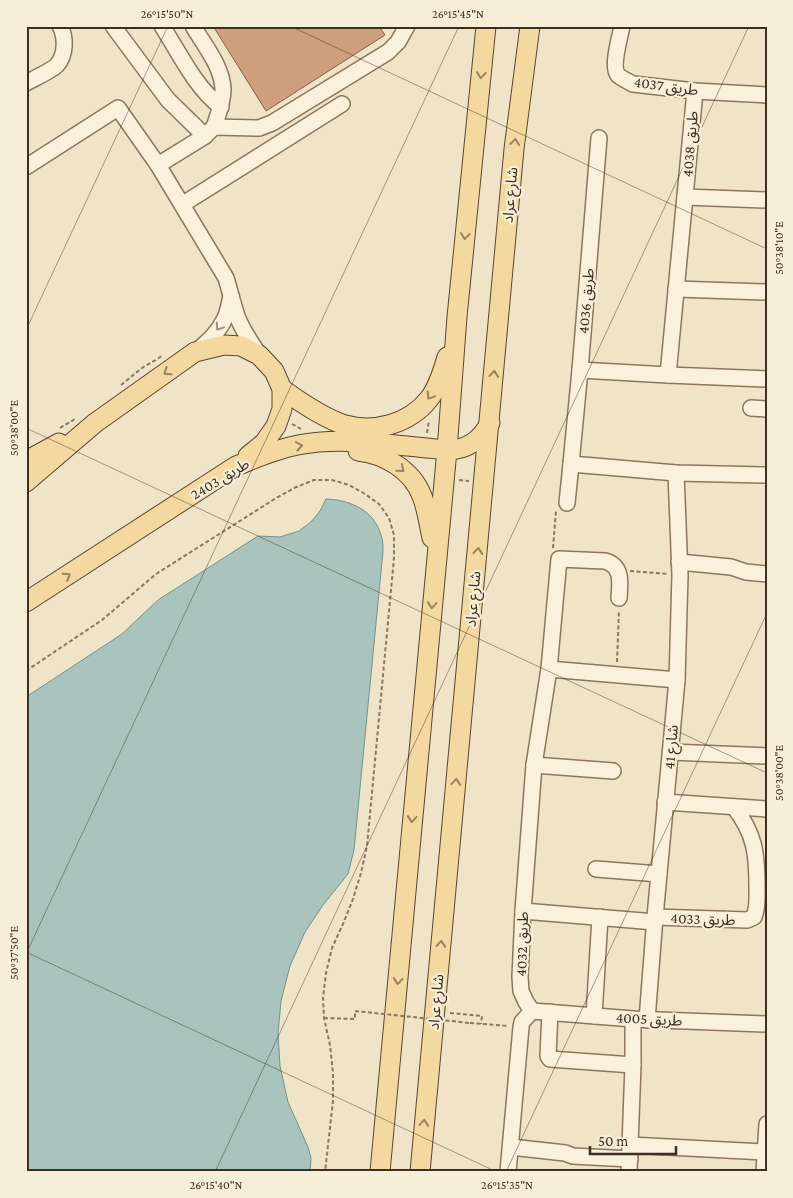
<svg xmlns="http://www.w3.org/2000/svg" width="793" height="1198" viewBox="0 0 793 1198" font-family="'Crimson Pro','Noto Sans Arabic',serif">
<rect width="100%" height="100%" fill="#f0e4c8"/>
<path fill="#a9c4bc" stroke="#6f938a" d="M326 499C350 500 374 510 381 535 383 540 383 546 383 551L354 850 348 874 323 905 305 932 290 966 281 1001 278 1033 280 1066 288 1102 308 1147 311 1158 310 1172H26V697L122 634 158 600 258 536 280 537 299 531 311 522 320 511Z"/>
<polygon fill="#cf9f7d" stroke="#8d5f41" points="213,26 379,26 385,35 266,111"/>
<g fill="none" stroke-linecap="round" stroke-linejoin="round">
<g stroke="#8d765c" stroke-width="18">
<g id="minor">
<polyline points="113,26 168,100 205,136"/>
<path d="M162 26C180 54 195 87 221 107"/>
<path d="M193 26C204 45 222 66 223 89 223 103 218 115 214 127"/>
<path d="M622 26C620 37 611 67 618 75 622 79 628 81 633 84L695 91 767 95"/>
<path d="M26 83C33 79 53 70 57 65 66 55 66 37 60 26"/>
<polyline points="599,138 580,370 571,464 676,473 767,475"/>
<polyline points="158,165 205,136 214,127 259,128 272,123 388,52 398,42 407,26"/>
<path d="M26 167 118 108 158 165 226 278C230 291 233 304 237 316 242 330 251 342 259 355"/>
<polyline points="685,197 767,200"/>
<polyline points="183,204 342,104"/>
<polyline points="676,289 767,292"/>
<path d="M197 351C207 342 218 333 224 320 228 313 229 304 231 296"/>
<polyline points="580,370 668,375 767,379"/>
<polyline points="668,375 695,91"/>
<polyline points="751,408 767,409"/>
<polyline points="567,503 571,464"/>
<polyline points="679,562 731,567 746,572 767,574"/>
<polyline points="549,669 677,680"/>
<polyline points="671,752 767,756"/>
<polyline points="534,765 613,771"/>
<polyline points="665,802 767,809"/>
<polyline points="596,869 659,874"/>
<polyline points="523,911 655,922"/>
<path d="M655 917 747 920 754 917C758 907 757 898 757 887 757 854 755 834 734 807"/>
<path d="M532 1011 526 1002 521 991 520 977 523 911 534 765 549 669 559 559 605 561C623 566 620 583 619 598"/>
<polyline points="532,1011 633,1019 767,1024"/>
<polyline points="550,1012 548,1056 550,1059 633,1065"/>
<polyline points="594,1016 600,917"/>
<polyline points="647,1020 655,917 677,680 680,575 676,473"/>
<polyline points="630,1145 765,1152"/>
<polyline points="511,1147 565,1153 573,1156 630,1159"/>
<polyline points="508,1172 521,1027 522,1022 532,1011"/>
<polyline points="629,1172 633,1065 633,1019"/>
<polyline points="764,1172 767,1124"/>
</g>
</g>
<g stroke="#5b4430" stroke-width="21">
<g id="major">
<path d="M282 389C300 402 323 418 345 425 375 433 409 424 429 399 438 388 443 371 447 357"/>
<path d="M358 451C385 454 412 470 422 496 427 509 429 524 432 538"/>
<polyline points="26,461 59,443"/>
<polyline points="26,482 95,423 195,352 224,345 241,346 259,355 274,371 282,389 282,409 276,426 264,443 248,456"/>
<path d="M26 602 236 466C256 458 276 449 298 445 345 436 399 446 447 450 467 450 480 441 490 423"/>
<polyline points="380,1172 447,450 457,317 486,26"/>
<polyline points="420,1172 514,149 530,26"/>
</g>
</g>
<g stroke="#8d765c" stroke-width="2" stroke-dasharray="4 2.5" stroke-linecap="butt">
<polyline points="121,385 142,368 162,356"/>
<polyline points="292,424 301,429"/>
<polyline points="60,428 75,419"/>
<polyline points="427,433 429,421"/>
<polyline points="459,480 469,481"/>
<polyline points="553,548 556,511"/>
<polyline points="630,571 668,574"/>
<polyline points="617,662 619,610"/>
<polyline points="26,671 102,620 156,574 273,500 294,488 314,480 332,480 349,485 365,494 379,504 389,518 394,535 394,558 367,846 361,873 353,899 343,924 332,948 326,973 323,998 324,1018 330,1045 333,1073 333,1101 325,1172"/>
<polyline points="450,1013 482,1016 481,1024"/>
<polyline points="324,1018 355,1019 355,1011"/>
<polyline points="470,1023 508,1026"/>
</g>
<use href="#minor" stroke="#faf1dc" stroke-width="15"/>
<use href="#major" stroke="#f3d9a0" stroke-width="19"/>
<polyline stroke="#8d765c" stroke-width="2" stroke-dasharray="4 2.5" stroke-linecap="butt" points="355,1011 470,1023"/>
</g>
<defs><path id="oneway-chevron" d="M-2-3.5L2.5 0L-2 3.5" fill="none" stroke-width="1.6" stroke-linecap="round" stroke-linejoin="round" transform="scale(1.25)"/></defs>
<g stroke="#988460">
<use href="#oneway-chevron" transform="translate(481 75) rotate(96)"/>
<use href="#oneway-chevron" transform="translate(515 142) rotate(-83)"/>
<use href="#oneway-chevron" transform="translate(465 236) rotate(96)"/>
<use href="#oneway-chevron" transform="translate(167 372) rotate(145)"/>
<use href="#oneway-chevron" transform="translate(494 374) rotate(-85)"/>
<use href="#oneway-chevron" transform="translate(430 396) rotate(124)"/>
<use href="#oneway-chevron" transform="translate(299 446) rotate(-10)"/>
<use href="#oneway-chevron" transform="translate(401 469) rotate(39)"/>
<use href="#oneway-chevron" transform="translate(478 551) rotate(-85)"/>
<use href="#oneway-chevron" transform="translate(67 576) rotate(-33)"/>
<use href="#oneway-chevron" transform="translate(432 605) rotate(95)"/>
<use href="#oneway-chevron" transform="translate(456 782) rotate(-85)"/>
<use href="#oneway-chevron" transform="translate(412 819) rotate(95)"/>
<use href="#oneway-chevron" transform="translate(441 944) rotate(-85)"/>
<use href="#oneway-chevron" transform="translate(398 981) rotate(95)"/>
<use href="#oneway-chevron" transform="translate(424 1123) rotate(-85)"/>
</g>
<use stroke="#9c907e" href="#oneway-chevron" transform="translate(219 327) rotate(124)"/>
<path fill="none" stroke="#3d2e20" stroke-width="1" stroke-opacity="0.45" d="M290 26 767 249M26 330 168 26M26 428 767 773M26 952 497 1172M26 954 459 26M215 1172 749 26M506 1172 767 613"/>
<g text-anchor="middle" stroke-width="4.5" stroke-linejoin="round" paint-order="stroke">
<g font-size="15" fill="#3d2e20" stroke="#f7eed8">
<text transform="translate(666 86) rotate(8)" y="5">طريق 4037</text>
<text transform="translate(690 144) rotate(-85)" y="5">طريق 4038</text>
<text transform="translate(510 195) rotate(-85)" y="5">شارع عراد</text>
<text transform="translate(586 301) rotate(-85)" y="5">طريق 4036</text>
<text transform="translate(220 479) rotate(-31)" y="5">طريق 2403</text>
<text transform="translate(473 599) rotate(-85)" y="5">شارع عراد</text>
<text transform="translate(671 747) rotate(-85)" y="5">شارع 41</text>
<text transform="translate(703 919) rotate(2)" y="5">طريق 4033</text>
<text transform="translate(522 944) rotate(-88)" y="5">طريق 4032</text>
<text transform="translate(436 1002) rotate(-85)" y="5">شارع عراد</text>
<text transform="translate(649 1019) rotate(3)" y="5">طريق 4005</text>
</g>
</g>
<rect width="793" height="1198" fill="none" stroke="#f7eed8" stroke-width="55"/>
<path d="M590 1146v8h86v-8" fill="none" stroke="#3d2e20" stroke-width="2.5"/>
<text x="598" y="1146" font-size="15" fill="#3d2e20" stroke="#f7eed8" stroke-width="4" paint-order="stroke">50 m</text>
<rect x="28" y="28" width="738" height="1142" fill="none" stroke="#3d2e20" stroke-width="2"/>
<g font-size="12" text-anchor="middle" fill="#3d2e20">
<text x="167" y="18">26°15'50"N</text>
<text x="458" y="18">26°15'45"N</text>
<text transform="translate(779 248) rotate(-90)" y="4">50°38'10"E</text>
<text transform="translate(14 428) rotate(-90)" y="4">50°38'00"E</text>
<text transform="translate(779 773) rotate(-90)" y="4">50°38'00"E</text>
<text transform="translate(14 953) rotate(-90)" y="4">50°37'50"E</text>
<text x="216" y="1189">26°15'40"N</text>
<text x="507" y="1189">26°15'35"N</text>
</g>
</svg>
